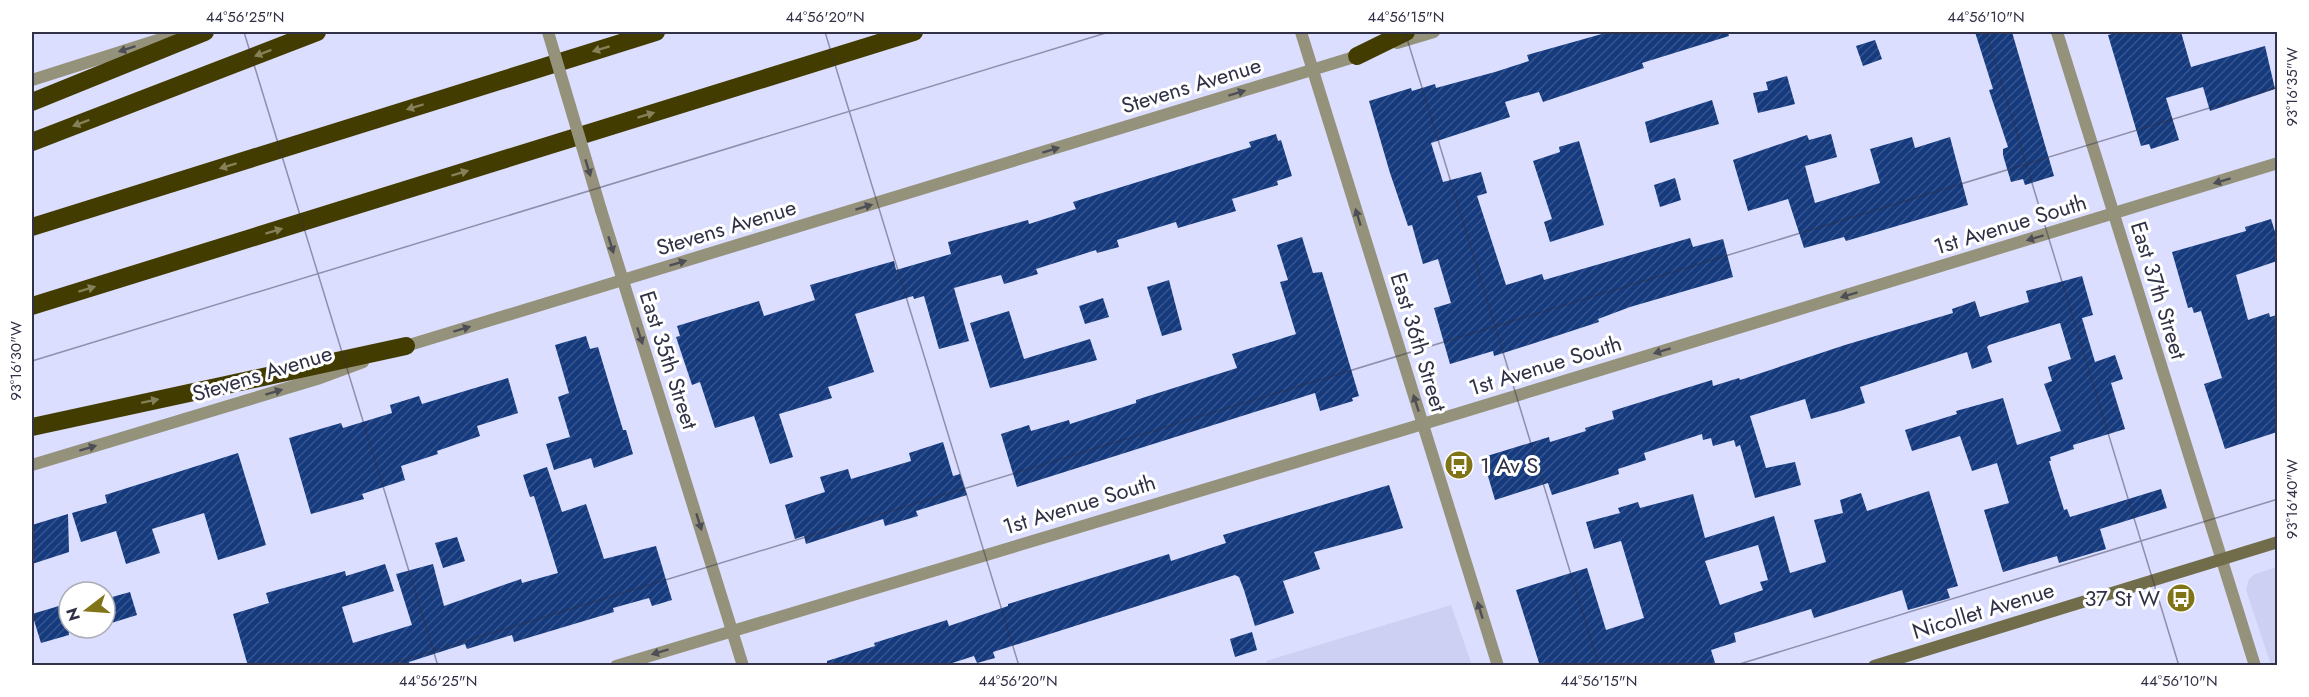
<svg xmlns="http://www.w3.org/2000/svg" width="2309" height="697" viewBox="0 0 2309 697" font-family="Jost,sans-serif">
<defs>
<pattern id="building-hatch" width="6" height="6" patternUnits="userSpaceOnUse" patternTransform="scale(1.5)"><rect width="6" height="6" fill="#153a7d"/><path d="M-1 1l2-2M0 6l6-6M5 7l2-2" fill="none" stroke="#37558c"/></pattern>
</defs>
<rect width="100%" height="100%" fill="#dbdefe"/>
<g fill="#cdd0f3">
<polygon points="2277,567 2277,665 2271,665 2246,590 2249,579 2255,574"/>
<polygon points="1451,605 1472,665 1268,665 1266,661"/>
</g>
<g fill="url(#building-hatch)" fill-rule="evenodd">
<polygon points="1609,32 1728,32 1729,36 1642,63 1644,68 1543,102 1539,92 1505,102 1510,117 1431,143 1443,182 1481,172 1487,193 1477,196 1506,285 1542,274 1544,280 1690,238 1693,247 1723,239 1733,277 1630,307 1598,319 1599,322 1519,348 1494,356 1493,351 1450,364 1434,308 1451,303 1438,259 1423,264 1412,225 1408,226 1390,173 1369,101 1411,88 1412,91 1435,84 1436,88 1495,72 1529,61 1527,55"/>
<polygon points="1975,32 2012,32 2054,176 2025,185 2023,179 2011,182 2003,155 2003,149 2008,147 1989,90 1993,89"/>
<polygon points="2120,32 2181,32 2191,67 2265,46 2275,89 2210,111 2203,87 2166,98 2179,140 2151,149 2149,144 2141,146 2108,35"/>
<polygon points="1875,40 1882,59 1863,66 1856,46"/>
<polygon points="1787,76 1795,104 1758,113 1753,93 1768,90 1766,82"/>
<polygon points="1712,100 1719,124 1650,143 1645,122"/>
<polygon points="1276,134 1278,141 1281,140 1292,176 1277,181 1278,185 1232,199 1236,211 1178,228 1176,222 1117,240 1119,247 1097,253 1096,250 1036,269 1038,274 1004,284 1001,275 954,288 969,341 939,349 924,296 914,299 913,296 855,314 874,372 828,387 832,398 779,414 793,457 770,464 754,416 715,428 700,382 692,385 676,337 680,336 677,326 759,301 764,316 815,300 810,285 894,261 896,270 951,254 948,242 1028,220 1029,224 1076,209 1073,202 1251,147 1249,142"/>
<polygon points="1831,134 1837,157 1805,166 1815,203 1880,183 1870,149 1912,137 1915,148 1950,137 1968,205 1846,241 1844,237 1804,248 1788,199 1748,211 1733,160 1807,135 1809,140"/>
<polygon points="1579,141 1604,225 1550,242 1544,222 1552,219 1533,161 1560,152 1559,147"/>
<polygon points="1675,178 1681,200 1660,207 1654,185"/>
<polygon points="2271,219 2277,238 2277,261 2236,275 2248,320 2269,313 2270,317 2277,315 2277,432 2225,449 2204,384 2222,378 2201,311 2194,313 2192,307 2188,308 2172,252 2246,231 2245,227"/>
<polygon points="1302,237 1313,273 1322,272 1359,396 1352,398 1353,401 1320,411 1315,393 1017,487 1001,434 1029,425 1031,431 1069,420 1070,424 1136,403 1136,400 1237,368 1232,354 1296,334 1280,282 1288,280 1277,245"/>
<polygon points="2082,276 2093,315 2082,318 2095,362 2115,355 2123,379 2111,383 2125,429 2073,445 2074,449 2050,457 2051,461 2049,461 2064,510 2067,509 2070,517 2161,489 2167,508 2100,529 2106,549 2059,563 2057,556 2003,572 1984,510 2009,503 1997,463 1972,471 1960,436 1912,451 1905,430 1957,414 1956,411 2003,398 2017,445 2061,431 2044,384 2052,381 2048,367 2071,359 2060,323 1989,345 1987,347 1992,362 1972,369 1967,352 1860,387 1865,403 1840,411 1811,419 1805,399 1750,416 1766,468 1795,462 1801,485 1755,498 1740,445 1736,447 1734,440 1713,446 1711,438 1703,440 1702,434 1644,453 1646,460 1618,469 1619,474 1552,495 1548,483 1495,500 1485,466 1490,464 1487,456 1549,437 1550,442 1586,431 1585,428 1614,419 1612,411 1712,380 1713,386 1739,378 1740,380 1845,345 1953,313 1952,309 1975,301 1980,317 2029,302 2026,291"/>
<polygon points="1169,280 1182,330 1162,336 1147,287"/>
<polygon points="1103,298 1109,317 1085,324 1079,306"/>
<polygon points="1009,311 1024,359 1090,339 1097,360 990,388 970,323"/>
<polygon points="586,336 590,349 598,347 623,430 626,430 633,454 594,468 591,458 554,470 546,444 570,437 558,397 569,393 555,345"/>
<polygon points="508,378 518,413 477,426 480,436 437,451 438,454 401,466 405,480 362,494 364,499 311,514 289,438 341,423 343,428 392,413 390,405 419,396 422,404"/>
<polygon points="943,442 953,476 960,474 967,495 916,511 918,516 885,526 883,519 806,544 804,536 795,539 785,505 825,492 820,477 848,469 851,479 911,461 909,453"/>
<polygon points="238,453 266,545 218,560 204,513 152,529 160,553 126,564 116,531 81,542 72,513 107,503 105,495"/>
<polygon points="547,467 562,512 586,504 604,559 656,546 672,600 652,606 649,598 613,608 614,612 514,642 512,635 467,649 465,644 409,662 410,666 248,666 233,614 269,603 266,593 345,571 346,576 385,564 394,591 342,607 353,643 412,625 396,574 433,564 444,606 521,579 522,583 558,573 534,496 530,497 523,475"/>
<polygon points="1389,485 1403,528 1314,552 1320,569 1283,581 1294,613 1255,626 1244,590 1239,577 1235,575 993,652 995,658 977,663 974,656 943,666 827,666 827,661 875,646 874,643 947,620 949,626 1008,606 1008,604 1169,554 1171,561 1226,543 1223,535"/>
<path d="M1929 491 1958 586 1947 589 1950 598 1908 610 1902 590 1814 618 1811 609 1734 633 1736 642 1711 650 1716 666H1540L1516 590 1587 568 1606 630 1644 618 1621 541 1594 549 1586 522 1620 513 1618 508 1638 502 1640 508 1693 494 1705 538 1774 516 1790 573 1826 562 1814 520 1843 513 1840 500 1861 493 1867 511ZM1758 545 1768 580 1760 582 1763 590 1720 605 1705 561Z"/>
<polygon points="68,514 69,552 32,564 32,525"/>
<polygon points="457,537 465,561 443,568 435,543"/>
<polygon points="130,592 137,615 105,625 105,599"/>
<polygon points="69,603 69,635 41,643 32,614"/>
<polygon points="1252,632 1257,650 1235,657 1230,639"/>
</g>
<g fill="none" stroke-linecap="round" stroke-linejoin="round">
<g stroke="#95927b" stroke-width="12">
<polyline points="2057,32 2255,666"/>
<polyline points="32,80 183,32"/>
<polyline points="32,465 317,379 363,362"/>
<polyline points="616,666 1453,415 2278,163"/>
</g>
<g stroke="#95927b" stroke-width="12">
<polyline points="1301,32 1498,666"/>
<polyline points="1397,43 1434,32"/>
<polyline points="601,210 743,666"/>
<polyline points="406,346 1364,54"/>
</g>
<polyline stroke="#716d4b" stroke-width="12" points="1874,666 2278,542"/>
<g stroke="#433c00" stroke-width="18">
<polyline points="1357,56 1406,32"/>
<polyline points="32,102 205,32"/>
<polyline points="32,142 317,32"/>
<polyline points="32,227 656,32"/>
<polyline points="32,306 914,32"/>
<polyline points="32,427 406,346"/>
</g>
<polyline stroke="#95927b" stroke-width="12" points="548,32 601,210"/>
</g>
<defs><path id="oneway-solid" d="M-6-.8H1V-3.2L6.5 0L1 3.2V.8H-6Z" transform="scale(1.5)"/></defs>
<g fill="#4e4e56">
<use href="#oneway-solid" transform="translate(127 49) rotate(162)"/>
<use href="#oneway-solid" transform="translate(1237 93) rotate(-17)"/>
<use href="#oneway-solid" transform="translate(1051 150) rotate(-17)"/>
<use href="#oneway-solid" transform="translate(588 168) rotate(73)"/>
<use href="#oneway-solid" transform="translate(2222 181) rotate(163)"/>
<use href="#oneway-solid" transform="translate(864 207) rotate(-17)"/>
<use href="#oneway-solid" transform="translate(1358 217) rotate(-107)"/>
<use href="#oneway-solid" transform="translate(2035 238) rotate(163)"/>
<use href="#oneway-solid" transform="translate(611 245) rotate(73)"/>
<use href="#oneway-solid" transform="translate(678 263) rotate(-17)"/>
<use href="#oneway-solid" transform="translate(1849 295) rotate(163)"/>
<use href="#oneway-solid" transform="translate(462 329) rotate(-17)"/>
<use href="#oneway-solid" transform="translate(640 336) rotate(72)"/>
<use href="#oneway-solid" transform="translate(1662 351) rotate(163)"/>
<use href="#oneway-solid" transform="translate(274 392) rotate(-17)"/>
<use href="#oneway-solid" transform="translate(1416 403) rotate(-108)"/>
<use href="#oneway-solid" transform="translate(88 448) rotate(-17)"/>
<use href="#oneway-solid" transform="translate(699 522) rotate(73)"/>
<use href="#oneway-solid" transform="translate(1480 610) rotate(-107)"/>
<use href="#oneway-solid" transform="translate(660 652) rotate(163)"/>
</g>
<g fill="#858059">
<use href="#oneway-solid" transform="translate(601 49) rotate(163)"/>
<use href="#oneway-solid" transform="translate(263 53) rotate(159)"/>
<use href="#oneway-solid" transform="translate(415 107) rotate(163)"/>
<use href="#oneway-solid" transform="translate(646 115) rotate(-17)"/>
<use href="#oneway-solid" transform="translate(81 123) rotate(159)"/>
<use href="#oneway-solid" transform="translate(228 166) rotate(163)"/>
<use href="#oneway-solid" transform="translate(460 173) rotate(-17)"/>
<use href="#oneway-solid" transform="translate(274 231) rotate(-17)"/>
<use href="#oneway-solid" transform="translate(87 289) rotate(-17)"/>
<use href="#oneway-solid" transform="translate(150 401) rotate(-12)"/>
</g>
<path fill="none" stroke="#303146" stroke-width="1.5" stroke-opacity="0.45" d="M244 32 438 666M825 32 1019 666M1405 32 1599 666M1986 32 2179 666M32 361 1109 32M384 666 2278 87M1733 666 2278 499"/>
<defs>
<g id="bus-disc" transform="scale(1.5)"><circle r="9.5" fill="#807417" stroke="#fff"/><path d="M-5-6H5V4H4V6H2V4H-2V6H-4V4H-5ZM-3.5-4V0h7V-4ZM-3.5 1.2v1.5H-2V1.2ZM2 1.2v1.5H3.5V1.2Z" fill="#fff"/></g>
</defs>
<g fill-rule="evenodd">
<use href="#bus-disc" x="1459" y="465"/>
<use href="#bus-disc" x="2181" y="598"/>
</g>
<g text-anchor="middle" stroke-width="6" stroke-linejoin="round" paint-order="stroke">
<g font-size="22" fill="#303146" stroke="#fff">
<text transform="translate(1191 85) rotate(-17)" y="8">Stevens Avenue</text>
<text transform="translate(2010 224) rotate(-17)" y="8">1st Avenue South</text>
<text transform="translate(726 227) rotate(-17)" y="8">Stevens Avenue</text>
<text transform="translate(2159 290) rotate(73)" y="8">East 37th Street</text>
<text transform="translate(1419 342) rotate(73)" y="8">East 36th Street</text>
<text transform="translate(669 360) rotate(72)" y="8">East 35th Street</text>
<text transform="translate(1545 365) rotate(-17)" y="8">1st Avenue South</text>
<text transform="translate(262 373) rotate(-17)" y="8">Stevens Avenue</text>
<text transform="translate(1079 504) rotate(-17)" y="8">1st Avenue South</text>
<text transform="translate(1983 610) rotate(-17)" y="8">Nicollet Avenue</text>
</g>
<g font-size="22" fill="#303146" stroke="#fff" text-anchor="start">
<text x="1480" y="473">1 Av S</text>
<text x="2160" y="606" text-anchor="end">37 St W</text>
</g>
</g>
<rect width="2309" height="697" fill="none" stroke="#ffffff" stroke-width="66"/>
<g transform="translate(87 610) rotate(253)"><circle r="28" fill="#ffffff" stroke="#acadb5" stroke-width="1.5"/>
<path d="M0-4.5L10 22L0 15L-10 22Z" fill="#807417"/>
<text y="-9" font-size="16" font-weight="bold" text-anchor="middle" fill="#303146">N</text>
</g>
<rect x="33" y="33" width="2243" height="631" fill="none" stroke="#303146" stroke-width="2"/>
<g font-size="15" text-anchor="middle" fill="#303146">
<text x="245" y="22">44°56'25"N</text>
<text x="825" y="22">44°56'20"N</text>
<text x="1406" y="22">44°56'15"N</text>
<text x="1986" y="22">44°56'10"N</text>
<text transform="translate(2292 87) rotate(-90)" y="5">93°16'35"W</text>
<text transform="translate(16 361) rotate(-90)" y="5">93°16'30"W</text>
<text transform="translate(2292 499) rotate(-90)" y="5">93°16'40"W</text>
<text x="438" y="686">44°56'25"N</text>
<text x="1018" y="686">44°56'20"N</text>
<text x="1599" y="686">44°56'15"N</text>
<text x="2179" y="686">44°56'10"N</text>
</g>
</svg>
